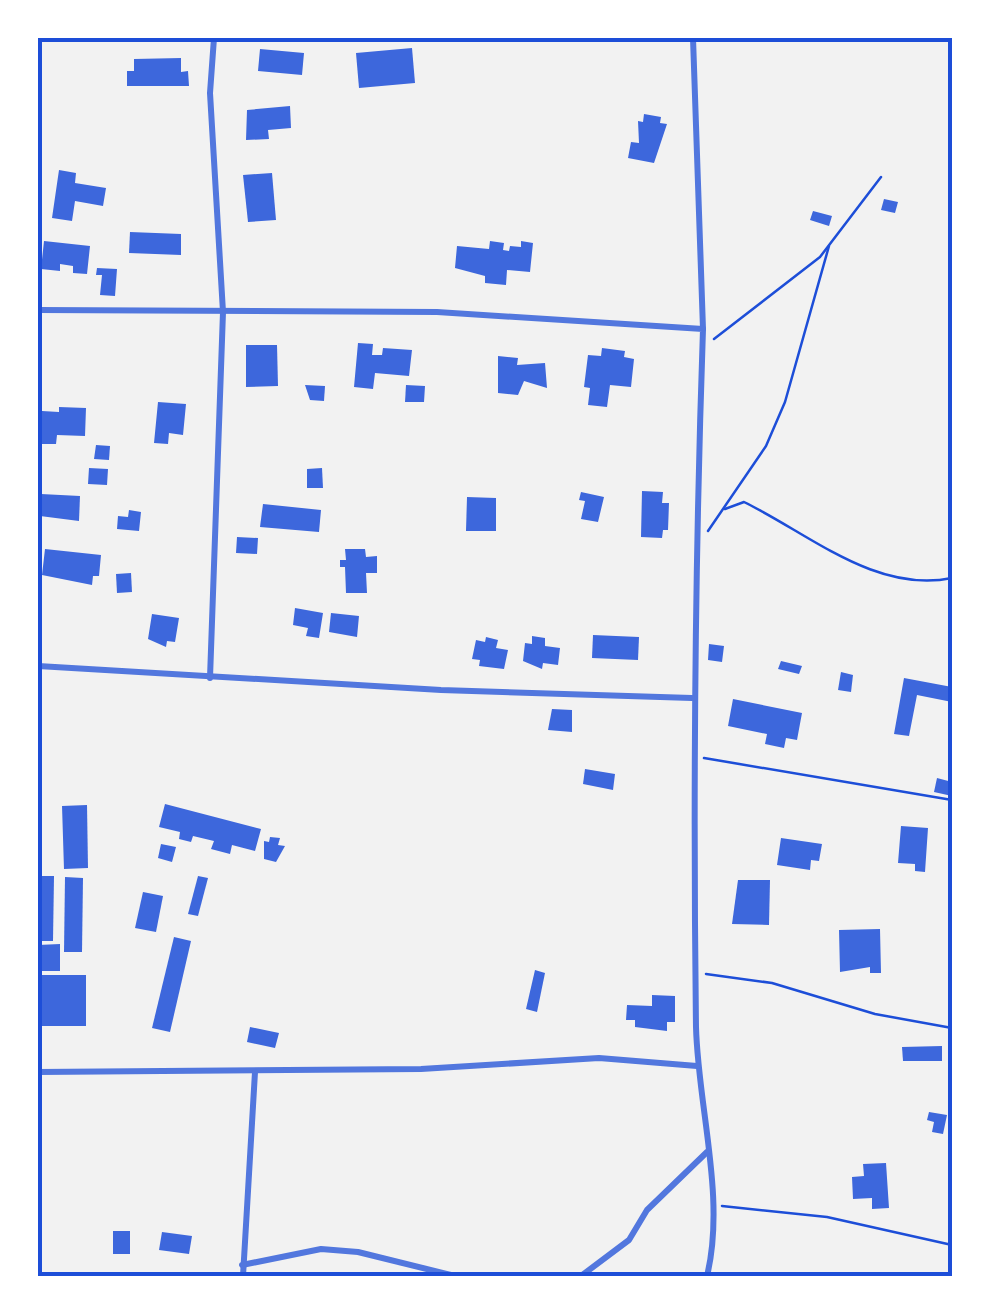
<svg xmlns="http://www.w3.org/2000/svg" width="990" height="1314" viewBox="0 0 990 1314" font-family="'Nunito Sans',sans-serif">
<rect width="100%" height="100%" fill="#f2f2f2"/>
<g fill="#3d67dc">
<polygon points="412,48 415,83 359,88 356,53"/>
<polygon points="260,49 304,53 302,75 258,71"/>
<polygon points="181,58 181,72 188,71 189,86 127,86 127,71 134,71 134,59"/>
<polygon points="290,106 291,128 268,130 269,139 246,140 247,110"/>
<polygon points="644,114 661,117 660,123 667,124 654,163 628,158 631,142 639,143 638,121 643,122"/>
<polygon points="59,170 76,173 75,183 106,188 103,206 75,201 72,221 52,218"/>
<polygon points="272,173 276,220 248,222 243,175"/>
<polygon points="884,199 898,202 895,213 881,210"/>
<polygon points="813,211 832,216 829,226 810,220"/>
<polygon points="130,232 181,234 181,255 129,253"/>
<polygon points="44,241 90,246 87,274 73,273 73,266 60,264 60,271 41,269"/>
<polygon points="490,241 504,243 503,250 509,251 510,246 521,247 521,241 533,243 530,272 507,270 506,285 485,283 485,276 455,268 457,246 489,249"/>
<polygon points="97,268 117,269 115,296 100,295 102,275 96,275"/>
<polygon points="358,343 373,344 372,355 382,355 383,348 412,350 409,376 375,373 373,389 354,387"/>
<polygon points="246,345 277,345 278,386 246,387"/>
<polygon points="602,348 625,351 624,357 634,359 631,387 610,385 607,407 588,405 590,388 584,387 588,355 601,356"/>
<polygon points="498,356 518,358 517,365 545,363 547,388 524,381 518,395 498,393"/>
<polygon points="305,385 325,386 324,401 310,400"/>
<polygon points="406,385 425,386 424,402 405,402"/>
<polygon points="158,402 186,404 183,435 169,433 168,444 154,443"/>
<polygon points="59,407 86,408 85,436 57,435 56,444 41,444 42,411 59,412"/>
<polygon points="96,445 110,446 109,460 94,459"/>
<polygon points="89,468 108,469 107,485 88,484"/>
<polygon points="322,468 323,488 307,488 307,469"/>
<polygon points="642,491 663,492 662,503 669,503 668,530 663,530 662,538 641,537"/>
<polygon points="581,492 604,497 598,522 581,519 585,501 579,500"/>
<polygon points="41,494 80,496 79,521 40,516"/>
<polygon points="467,497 496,498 496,531 466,531"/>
<polygon points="263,504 321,510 319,532 260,527"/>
<polygon points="129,510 141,512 139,531 117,529 118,516 128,517"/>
<polygon points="237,537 258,538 257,554 236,553"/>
<polygon points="45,549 101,555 99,576 93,576 92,585 42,575"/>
<polygon points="345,549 365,549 366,557 377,556 377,573 366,573 367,593 346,593 345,567 340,567 340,560 346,560"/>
<polygon points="131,573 132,592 117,593 116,574"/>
<polygon points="295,608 323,613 319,638 306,636 308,628 293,625"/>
<polygon points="331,613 359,616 357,637 329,632"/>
<polygon points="152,614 179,618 175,642 167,641 166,647 148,639"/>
<polygon points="593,635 639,637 638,660 592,658"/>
<polygon points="532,636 545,638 545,646 560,648 558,665 543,663 542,669 523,661 525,643 532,644"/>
<polygon points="486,637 498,640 496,648 508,650 504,669 479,666 480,660 472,659 476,640 485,642"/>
<polygon points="709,644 724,646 722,662 708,660"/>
<polygon points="781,661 802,666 799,674 778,669"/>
<polygon points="841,672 853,675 851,692 838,690"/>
<polygon points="904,678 952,687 952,702 917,695 909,736 894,734"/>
<polygon points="733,699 802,713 797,740 786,738 784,748 765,744 767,734 728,726"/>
<polygon points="552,709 572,710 572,732 548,730"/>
<polygon points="585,769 615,774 613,790 583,784"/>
<polygon points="937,778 952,782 952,796 934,792"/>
<polygon points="165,804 261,829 255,851 232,845 230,854 211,849 214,841 193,836 191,842 179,839 180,832 159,827"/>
<polygon points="87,805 88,868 64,869 62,806"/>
<polygon points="901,826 928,828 925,872 915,871 915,864 898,863"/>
<polygon points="270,837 280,838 278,845 285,846 276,862 264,859 264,841 269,842"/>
<polygon points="781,838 822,844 819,861 811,860 810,870 777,865"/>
<polygon points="161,844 176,847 172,862 158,858"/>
<polygon points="38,876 54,876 53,941 38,941"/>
<polygon points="198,876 208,878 198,916 188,914"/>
<polygon points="65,877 83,878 82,952 64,952"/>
<polygon points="738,880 770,880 769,925 732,924"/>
<polygon points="143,892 163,896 156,932 135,928"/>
<polygon points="880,929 881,973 870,973 870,967 840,972 839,930"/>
<polygon points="174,937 191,941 170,1032 152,1028"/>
<polygon points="60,944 60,971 39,971 38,945"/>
<polygon points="535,970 545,973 537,1012 526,1009"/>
<rect x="38" y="975" width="48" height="51"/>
<polygon points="652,995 675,996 675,1022 667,1022 667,1031 635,1027 635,1020 626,1020 627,1005 652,1006"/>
<polygon points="250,1027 279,1033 275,1048 247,1042"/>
<polygon points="942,1046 942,1061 903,1061 902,1047"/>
<polygon points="929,1112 947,1115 943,1134 932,1132 934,1122 927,1120"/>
<polygon points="886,1163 889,1208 872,1209 872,1198 853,1199 852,1177 864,1176 863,1164"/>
<rect x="113" y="1231" width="17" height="23"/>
<polygon points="162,1232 192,1236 189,1254 159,1250"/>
</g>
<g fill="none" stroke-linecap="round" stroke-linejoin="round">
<g stroke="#1d4ed8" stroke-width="2.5">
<polyline points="714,339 820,257 881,177"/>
<path d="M725 509 744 502C808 533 876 594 952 578"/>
<polyline points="708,531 766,446 785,402 829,246"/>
<polyline points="704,758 952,800"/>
<polyline points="706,974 772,983 875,1014 952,1028"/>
<polyline points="722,1206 827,1217 952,1245"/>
</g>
<g stroke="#5277de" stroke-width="6">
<polyline points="693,38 703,329"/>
<path d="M38 310 437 312 703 329C695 562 693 794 696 1027 698 1107 726 1198 707 1276"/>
<polyline points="38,666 441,690 692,698"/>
<polyline points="210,678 223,312 210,93 214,38"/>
<polyline points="38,1072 421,1069 599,1058 697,1066"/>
<polyline points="242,1265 321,1249 358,1252 455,1276"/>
<polyline points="243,1276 255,1072"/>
<polyline points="581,1276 629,1240 647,1210 707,1152"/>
</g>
</g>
<rect width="990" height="1314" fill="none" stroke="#ffffff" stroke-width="80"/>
<rect x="40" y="40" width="910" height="1234" fill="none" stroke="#1d4ed8" stroke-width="4"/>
</svg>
